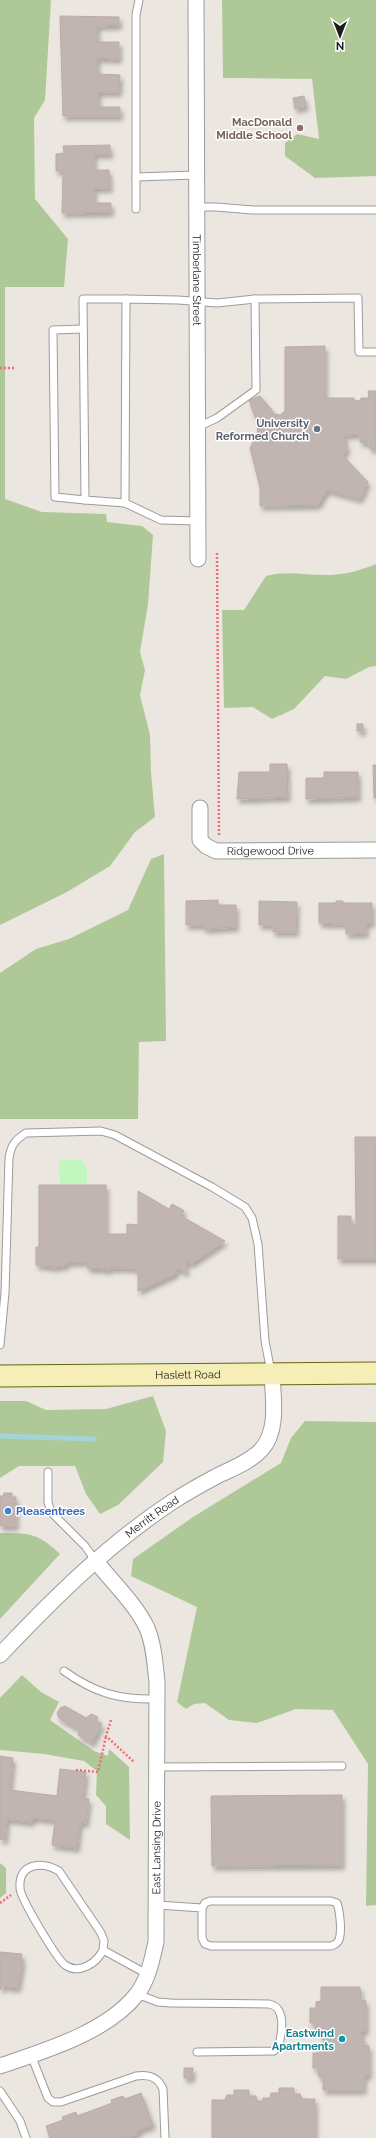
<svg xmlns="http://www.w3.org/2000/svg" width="376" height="2138" viewBox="0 0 376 2138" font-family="Raleway,sans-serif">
<defs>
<filter id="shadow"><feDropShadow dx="2.5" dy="4.5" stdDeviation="2" flood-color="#0004"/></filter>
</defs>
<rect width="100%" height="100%" fill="#ece6e1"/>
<g fill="#aec997">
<polygon points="0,0 51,0 45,100 34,118 35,199 68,239 64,287 5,287 5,499 42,512 106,514 107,522 142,526 153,535 148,604 140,652 145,670 140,695 150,735 151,772 155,817 135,832 110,866 67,892 0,925"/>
<polygon points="222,0 376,0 376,176 315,178 285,156 285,143 297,134 319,139 312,79 223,78"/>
<path d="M376 564V666L369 667 346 679 325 676 294 709 272 719 253 707 224 708 222 610H244L266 576C290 570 307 576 331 575 347 574 362 570 376 564Z"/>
<polygon points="164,854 166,1041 139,1042 138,1119 0,1119 0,973 36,949 69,939 128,910 151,859"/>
<polygon points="153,1396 166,1431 163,1462 118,1505 100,1514 86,1494 75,1466 19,1466 0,1478 0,1401 26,1401 46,1410 106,1409"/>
<polygon points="305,1421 376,1422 376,1905 366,1906 368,1764 333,1710 296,1709 257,1723 229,1720 205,1703 194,1704 186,1709 177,1702 197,1607 131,1576 133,1559 193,1517 281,1463 291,1438"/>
<path d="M0 1533C31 1533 37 1533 60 1554L0 1619Z"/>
<polygon points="22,1675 41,1692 59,1702 50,1720 94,1751 108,1756 109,1749 129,1767 130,1840 106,1824 106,1806 96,1795 97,1771 84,1761 44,1754 0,1750 0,1698"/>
<polygon points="0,1863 6,1868 6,1893 0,1898"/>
</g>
<polygon fill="#c3f5be" points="59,1160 82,1160 87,1168 87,1184 60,1184"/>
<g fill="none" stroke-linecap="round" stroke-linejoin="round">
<polyline stroke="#a3d5d8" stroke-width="5" points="0,1436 94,1439"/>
</g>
<g fill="#c0b5b1" stroke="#bdaba4" filter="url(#shadow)">
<polygon points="60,16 119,17 119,25 97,26 98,42 119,42 119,59 97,58 98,74 120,75 119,92 98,92 99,107 120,107 120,116 63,116"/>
<polygon points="304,96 306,106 295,109 293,98"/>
<polygon points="110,145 110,154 94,154 94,170 109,170 110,188 94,188 94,203 111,203 111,212 62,213 63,171 56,171 56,154 64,153 63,146"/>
<polygon points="325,346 325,398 354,398 354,400 360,401 361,398 369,398 368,391 376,391 376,449 370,449 369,443 360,442 360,434 343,435 346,440 344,442 348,447 343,456 368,482 360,499 327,490 318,505 260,506 260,487 250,448 257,434 258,425 249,400 260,396 275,414 280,415 285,411 285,347"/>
<rect x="357" y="724" width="6" height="7"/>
<polygon points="270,764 287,764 288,797 237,799 239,772 270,772"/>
<polygon points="373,765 376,765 376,798 374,798"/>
<polygon points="324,772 358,772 358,797 306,799 306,778 324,778"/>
<polygon points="218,900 218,905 236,905 236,927 204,929 204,925 186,925 186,901"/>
<polygon points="259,901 297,902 296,932 273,932 273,925 259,925"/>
<polygon points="336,901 343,901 343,903 372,903 372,923 366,923 366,933 346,934 346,924 319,923 319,903 336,903"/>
<polygon points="355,1137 376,1137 376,1259 338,1259 338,1216 351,1216 351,1225 356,1225"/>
<polygon points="39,1185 106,1185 106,1234 127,1234 127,1224 138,1225 138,1191 169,1209 172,1204 183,1210 184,1211 181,1216 225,1241 192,1263 186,1262 186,1273 178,1268 175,1274 138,1291 138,1268 137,1270 134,1268 134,1270 132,1268 109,1268 109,1270 95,1268 93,1270 93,1268 87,1268 87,1262 67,1262 67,1265 54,1267 36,1265 36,1247 39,1247"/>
<polygon points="4,1493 12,1493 12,1497 16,1497 16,1526 0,1526 0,1496 3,1496"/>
<polygon points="65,1706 86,1718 91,1714 98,1717 96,1721 102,1724 92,1743 78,1735 80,1730 59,1718 57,1713 60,1708"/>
<polygon points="0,1756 13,1758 10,1790 57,1796 60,1769 86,1772 83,1798 89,1799 86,1823 80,1822 77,1848 52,1845 55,1820 32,1818 32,1822 7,1819 5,1840 0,1839"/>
<polygon points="342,1795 342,1865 212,1866 211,1796"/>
<polygon points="0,1952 22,1954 21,1960 23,1960 18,1988 2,1986 2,1989 0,1989"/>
<polygon points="321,1987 360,1987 361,2000 366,2001 366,2030 361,2032 361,2038 364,2038 364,2045 369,2046 369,2075 364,2076 364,2090 323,2090 323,2077 318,2076 318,2068 313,2068 313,2053 318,2053 318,2046 324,2045 324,2039 321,2039 321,2032 315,2031 315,2023 310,2023 310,2008 316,2008 316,2002 321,2001"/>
<polygon points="184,2068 193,2068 192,2078 184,2078"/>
<polygon points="279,2088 294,2088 294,2094 300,2094 302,2099 315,2099 315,2138 212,2138 212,2100 225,2100 227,2095 234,2095 234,2090 249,2090 249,2096 256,2096 257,2101 263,2101 263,2098 270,2098 271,2093 279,2093"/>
<polygon points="141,2093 153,2125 137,2131 138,2134 127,2138 124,2138 123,2136 116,2138 50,2138 46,2126 63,2120 62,2117 76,2112 77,2116 112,2103 111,2100 123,2096 125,2099"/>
</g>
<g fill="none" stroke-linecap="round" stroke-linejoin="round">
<g stroke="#9c9c9c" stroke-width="9">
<g id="service">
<polyline points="139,0 136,15 136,177 196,175"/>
<polyline points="136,177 136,209"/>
<polyline points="196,207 216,207 253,210 376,210"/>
<polyline points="83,329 53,330 55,497 85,500"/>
<polyline points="198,427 217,418 256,390 255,299"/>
<polyline points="125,503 85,500 83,299 126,299"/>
<polyline points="198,521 161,520 125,503 126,299 178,300 217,303 255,299 358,298 359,352 376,352"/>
<path d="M0 1345 5 1293 9 1158C11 1145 15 1140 26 1133L101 1131 115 1135 212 1187 245 1207 252 1218 258 1244 265 1341 271 1372"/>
<polyline points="48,1472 48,1502 51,1512 85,1546 95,1560"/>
<path d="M64 1671C95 1693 119 1700 157 1699"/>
<polyline points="156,1767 342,1766"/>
<path d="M158 1905 202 1908 205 1903 210 1901H331L337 1903C340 1912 342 1931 339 1940 337 1944 335 1945 331 1946H211L205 1944 202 1938V1908"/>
<path d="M103 1950C97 1963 79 1975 65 1965 57 1959 20 1898 20 1888 18 1863 42 1861 59 1871L101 1933 104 1941 103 1950 147 1974"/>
<path d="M137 1994 158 2002 171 2003 269 2004C273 2005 277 2007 279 2011 284 2020 282 2045 274 2051L197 2052"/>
<path d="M31 2055 48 2098 53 2102H61L136 2076C149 2074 158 2077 163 2089L165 2138"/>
<polyline points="0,2091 20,2121 26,2138"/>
</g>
</g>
<g stroke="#9c9c9c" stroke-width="17">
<g id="minor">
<path id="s1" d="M196 0 198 559"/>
<path id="s2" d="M200 808V840L206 846 216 851 376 850"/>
<path id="s3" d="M0 1655C53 1599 107 1545 172 1502 186 1493 202 1484 217 1476 231 1469 250 1462 261 1450 279 1431 273 1398 272 1374"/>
<path id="s4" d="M0 2066C44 2051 108 2032 137 1994 148 1980 152 1960 156 1942L157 1682C155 1664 154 1645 147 1628 135 1603 112 1582 95 1560"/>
</g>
</g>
<g stroke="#69640a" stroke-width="23">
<g id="secondary">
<path id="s5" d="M0 1376 376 1373"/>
</g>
</g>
<g stroke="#f16c75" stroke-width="2.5" stroke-dasharray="2 2" stroke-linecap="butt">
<polyline points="0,368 16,368"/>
<polyline points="217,553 219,836"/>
<polyline points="111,1720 106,1736 134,1762"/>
<polyline points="76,1770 98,1772 106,1736"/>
<polyline points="0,1903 11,1895"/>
</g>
<use href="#service" stroke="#fff" stroke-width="7"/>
<use href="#minor" stroke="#fff" stroke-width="15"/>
<use href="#secondary" stroke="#f5eeb6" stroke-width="21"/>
</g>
<circle fill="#8d6e63" stroke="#fff" stroke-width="1.5" cx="300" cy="128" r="4"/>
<circle fill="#6b7280" stroke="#fff" stroke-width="1.5" cx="317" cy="429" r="4"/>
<circle fill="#3f7fe0" stroke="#fff" stroke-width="1.5" cx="8" cy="1511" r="4"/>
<circle fill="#0f9aa8" stroke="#fff" stroke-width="1.5" cx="342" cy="2039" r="4"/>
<g text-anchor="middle" stroke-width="3" stroke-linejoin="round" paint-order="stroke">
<g font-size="11" font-weight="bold" fill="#785e54" stroke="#fff" text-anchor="end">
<text x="292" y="126">MacDonald<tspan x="292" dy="13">Middle School</tspan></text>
</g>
<g font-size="11" fill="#1b1b1b" stroke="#fff">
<text dy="4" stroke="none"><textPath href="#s1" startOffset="280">Timberlane Street</textPath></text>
<text dy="4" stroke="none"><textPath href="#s2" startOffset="106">Ridgewood Drive</textPath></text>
<text dy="4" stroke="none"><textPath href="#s5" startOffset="188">Haslett Road</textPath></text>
<text dy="4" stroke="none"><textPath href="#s3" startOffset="206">Merritt Road</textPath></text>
<text dy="4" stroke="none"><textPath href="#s4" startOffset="307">East Lansing Drive</textPath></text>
</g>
<g font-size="11" font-weight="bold" fill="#5b616d" stroke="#fff" text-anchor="end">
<text x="309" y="427">University<tspan x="309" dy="13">Reformed Church</tspan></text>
</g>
<g font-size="11" font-weight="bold" fill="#366cbe" stroke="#fff" text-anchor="start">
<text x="16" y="1515">Pleasentrees</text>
</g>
<g font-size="11" font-weight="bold" fill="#0d838f" stroke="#fff" text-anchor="end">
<text x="334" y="2037">Eastwind<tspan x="334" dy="13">Apartments</tspan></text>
</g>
</g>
<g transform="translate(340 36) rotate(180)" stroke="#ffffff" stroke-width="3" paint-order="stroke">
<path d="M0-3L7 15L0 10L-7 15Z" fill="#1b1b1b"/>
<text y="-6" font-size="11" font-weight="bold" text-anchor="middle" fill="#1b1b1b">N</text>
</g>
</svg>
